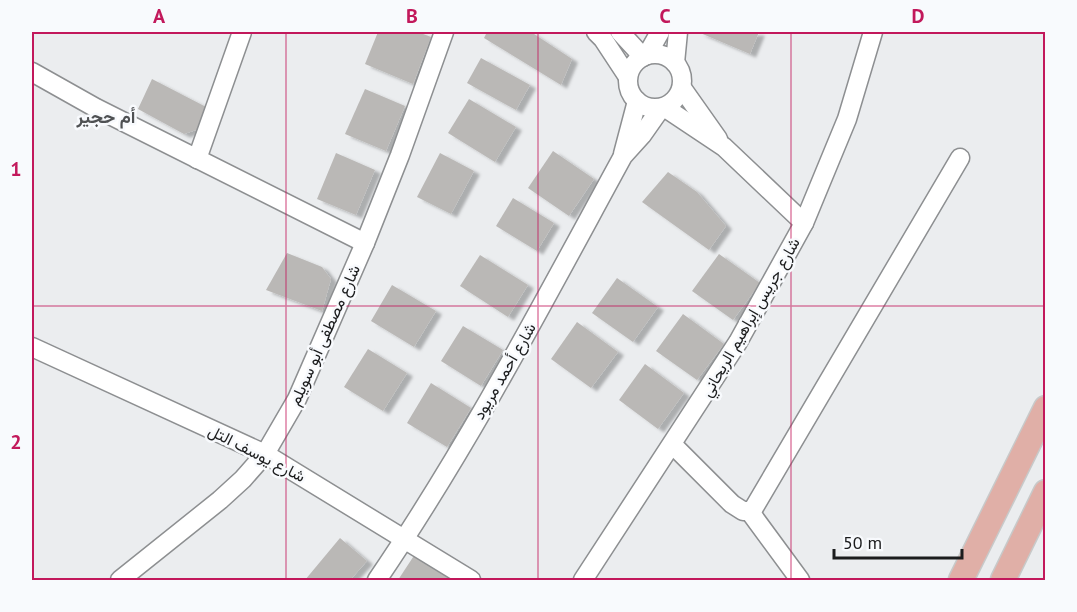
<svg xmlns="http://www.w3.org/2000/svg" width="1077" height="612" viewBox="0 0 1077 612" font-family="'PT Sans',Vazirmatn,sans-serif">
<defs>
<filter id="shadow"><feDropShadow dx="6" dy="3.5" stdDeviation="1.5" flood-color="#0004"/></filter>
</defs>
<rect width="100%" height="100%" fill="#ebedef"/>
<g fill="#bab8b6" filter="url(#shadow)">
<polygon points="378,32 418,32 431,37 413,84 365,64"/>
<polygon points="487,32 531,32 572,59 561,85 484,38"/>
<polygon points="698,32 759,32 750,54"/>
<polygon points="481,58 530,85 516,110 467,83"/>
<polygon points="152,79 208,108 199,129 184,134 138,109"/>
<polygon points="365,89 405,106 386,151 345,134"/>
<polygon points="469,99 516,127 495,162 448,133"/>
<polygon points="553,151 594,179 569,216 528,188"/>
<polygon points="336,153 375,170 356,215 317,199"/>
<polygon points="440,153 474,171 451,214 417,197"/>
<polygon points="668,172 697,192 726,226 709,250 642,202"/>
<polygon points="513,198 554,223 537,251 496,226"/>
<polygon points="287,253 322,267 331,279 322,311 266,290"/>
<polygon points="719,254 760,283 733,320 692,291"/>
<polygon points="480,255 528,285 508,317 460,286"/>
<polygon points="617,278 658,307 633,342 592,313"/>
<polygon points="392,285 436,311 414,347 371,321"/>
<polygon points="683,314 724,344 697,380 656,351"/>
<polygon points="577,322 618,352 591,388 551,359"/>
<polygon points="463,326 503,350 481,386 441,361"/>
<polygon points="368,349 407,373 383,411 344,387"/>
<polygon points="645,364 684,393 658,429 619,400"/>
<polygon points="431,383 471,408 447,447 407,423"/>
<polygon points="340,538 367,561 350,580 305,580"/>
<polygon points="419,548 463,580 398,580"/>
</g>
<g fill="none" stroke-linecap="round" stroke-linejoin="round">
<g stroke="#8d8f91" stroke-width="21">
<g id="minor">
<polyline points="596,32 603,39 628,77"/>
<polyline points="620,32 643,57"/>
<circle cx="655" cy="81" r="27"/>
<polyline points="647,55 660,32"/>
<polyline points="675,63 678,32"/>
<polyline points="32,72 96,108 365,243"/>
<polyline points="682,88 718,139"/>
<polyline points="664,107 724,147 804,223"/>
<polyline points="623,154 637,101"/>
<polyline points="197,159 242,32"/>
<polyline points="32,347 265,454 471,580"/>
<polyline points="673,445 732,504 743,511 752,511 960,158"/>
<polyline points="750,512 800,580"/>
<polyline points="120,580 220,500 243,479 265,454 297,399 365,243 400,155 444,32"/>
<path d="M377 580C469 445 545 299 623 156L642 135 661 108"/>
<polyline points="583,580 738,342 804,223 847,119 873,32"/>
</g>
</g>
<g stroke="#c8c9c9" stroke-width="27">
<g id="major">
<polyline points="961,580 1046,408"/>
<polyline points="1003,580 1046,492"/>
</g>
</g>
<use href="#minor" stroke="#fff" stroke-width="18"/>
<use href="#major" stroke="#e0afa7" stroke-width="24"/>
</g>
<path fill="none" stroke="#c2185b" stroke-width="1.5" stroke-opacity="0.55" d="M286 32V580M538 32V580M791 32V580M32 306H1046"/>
<g text-anchor="middle" stroke-width="5" stroke-linejoin="round" paint-order="stroke">
<g font-size="16" fill="#1b1c1d" stroke="#f8fafd">
<text transform="translate(750 317) rotate(-60)" y="6">شارع جريس إبراهيم الريحاني</text>
<text transform="translate(324 335) rotate(-66)" y="6">شارع مصطفى أبو سويلم</text>
<text transform="translate(504 371) rotate(-60)" y="6">شارع أحمد مريود</text>
<text transform="translate(257 453) rotate(27)" y="6">شارع يوسف التل</text>
</g>
<g font-size="18" font-weight="bold" fill="#4f5153" stroke="#f8fafd">
<text x="106" y="123">أم حجير</text>
</g>
</g>
<rect width="1077" height="612" fill="none" stroke="#f8fafd" stroke-width="66"/>
<path d="M834 549v9h128v-9" fill="none" stroke="#1b1c1d" stroke-width="3"/>
<text x="843" y="549" font-size="18" fill="#1b1c1d" stroke="#f8fafd" stroke-width="4.5" paint-order="stroke">50 m</text>
<rect x="33" y="33" width="1011" height="546" fill="none" stroke="#c2185b" stroke-width="2"/>
<g font-size="20" text-anchor="middle" font-weight="bold" fill="#c2185b">
<text x="159" y="23">A</text>
<text x="412" y="23">B</text>
<text x="665" y="23">C</text>
<text x="918" y="23">D</text>
<text x="16" y="176">1</text>
<text x="16" y="449">2</text>
</g>
</svg>
